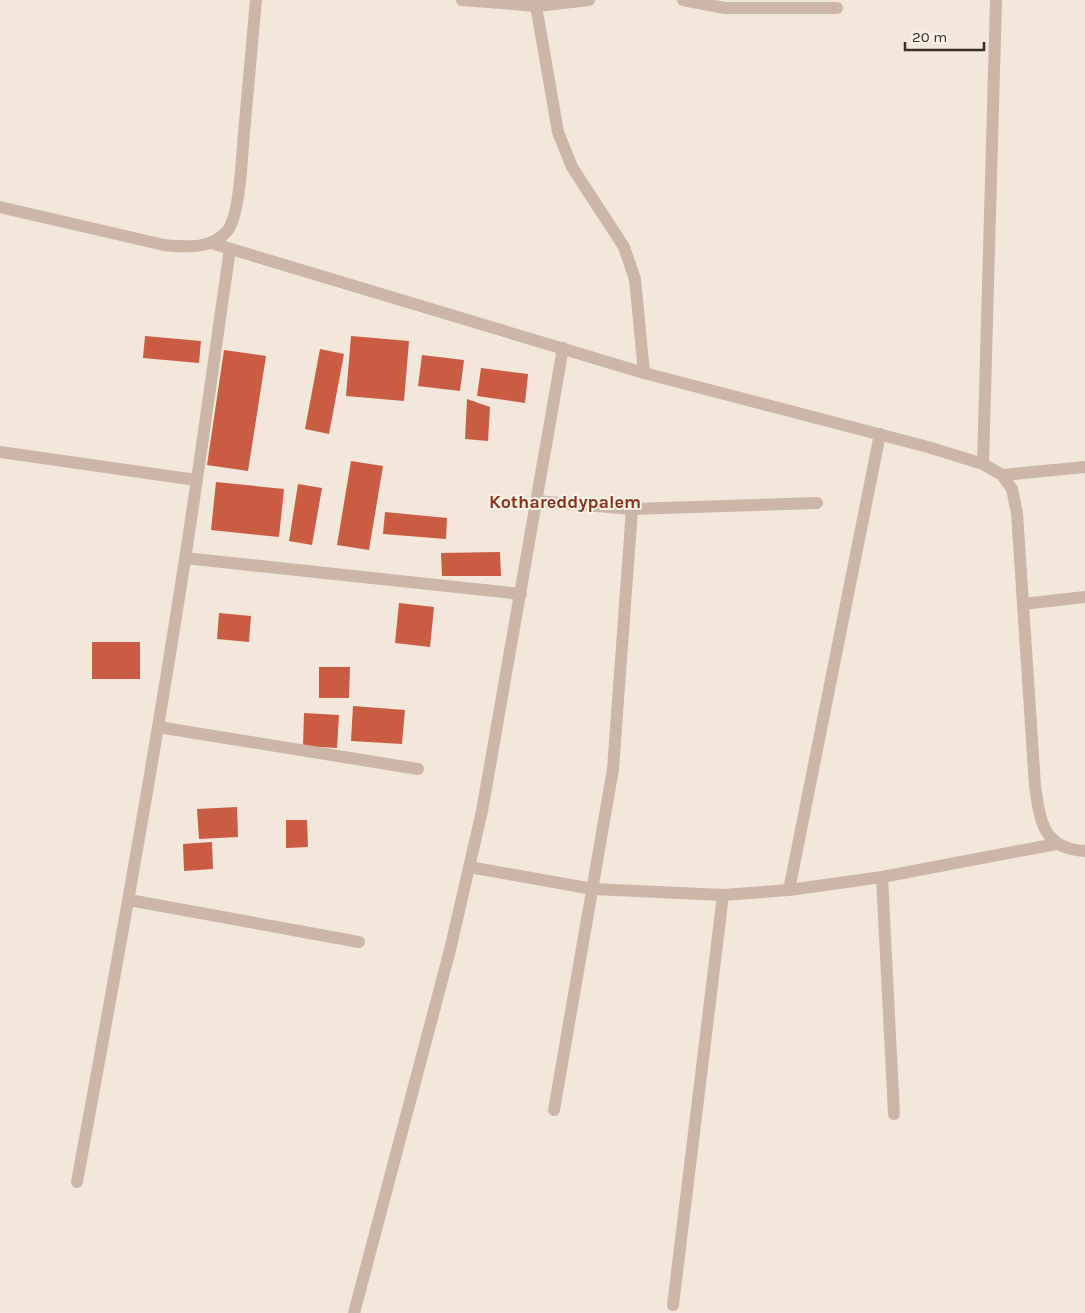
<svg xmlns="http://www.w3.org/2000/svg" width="1085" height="1313" viewBox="0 0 1085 1313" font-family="Karla,sans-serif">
<rect width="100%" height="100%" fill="#f3e7dc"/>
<g fill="#ca5c43">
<polygon points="145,336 201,341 199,363 143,358"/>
<polygon points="351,336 409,341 404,401 346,396"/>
<polygon points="320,349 344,354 329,434 305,429"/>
<polygon points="224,350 266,356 248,471 207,465"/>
<polygon points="422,355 464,360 460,391 418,386"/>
<polygon points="481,368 528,374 525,403 477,396"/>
<polygon points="467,399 490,407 488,441 465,439"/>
<polygon points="351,461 383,466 369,550 337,545"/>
<polygon points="216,482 284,489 279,537 211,530"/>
<polygon points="298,484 322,488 312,545 289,541"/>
<polygon points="385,512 447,518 446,539 383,534"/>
<polygon points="500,552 501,576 442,576 441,553"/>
<polygon points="399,603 434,607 430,647 395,643"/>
<polygon points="219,613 251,616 249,642 217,639"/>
<rect x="92" y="642" width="48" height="37"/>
<polygon points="319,667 350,667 349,698 319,698"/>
<polygon points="353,706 405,710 402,744 351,741"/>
<polygon points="304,713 339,715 337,748 303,746"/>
<polygon points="237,807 238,837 199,839 197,809"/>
<polygon points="286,820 307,820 308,847 286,848"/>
<polygon points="212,842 213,869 184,871 183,844"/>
</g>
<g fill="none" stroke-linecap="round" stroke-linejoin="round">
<g stroke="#ccb6a8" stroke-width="12">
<polyline points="462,0 537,6 589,0"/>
<polyline points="535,0 558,132 572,167 624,247 635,279 644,373"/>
<polyline points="683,0 725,8 837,8"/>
<path d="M211 243 644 373 928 447 983 464 1002 475 1012 489 1017 513 1035 786C1040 821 1043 849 1085 851"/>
<polyline points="0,452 196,480"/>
<polyline points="983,464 996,0"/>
<polyline points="1002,475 1085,467"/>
<polyline points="536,501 632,509 817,503"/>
<polyline points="185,558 521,594"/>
<polyline points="1023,604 1085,597"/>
<polyline points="158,727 418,769"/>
<polyline points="469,867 593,889 723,895 789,890 882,877 1056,844"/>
<polyline points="882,877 894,1114"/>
<polyline points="789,890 880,434"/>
<polyline points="129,900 359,942"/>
<polyline points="554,1110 613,769 632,509"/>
<path d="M77 1182C115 975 153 767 185 559 201 456 215 352 230 249"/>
<polyline points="673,1305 723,895"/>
<polyline points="354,1313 450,950 482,811 563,348"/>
</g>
<path stroke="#ccb6a8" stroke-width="12" d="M0 207 164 245C186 247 212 250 228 230 240 213 242 156 244 133 248 89 252 44 256 0"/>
</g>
<g text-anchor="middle" stroke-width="4" stroke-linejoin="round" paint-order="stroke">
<g font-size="18" font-weight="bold" fill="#8a311e" stroke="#faf1e9">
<text x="565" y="508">Kothareddypalem</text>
</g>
</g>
<path d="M905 42v8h79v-8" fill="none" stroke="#382c28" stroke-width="2.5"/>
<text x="912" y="42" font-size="15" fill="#382c28" stroke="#faf1e9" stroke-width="4" paint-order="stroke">20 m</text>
</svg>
